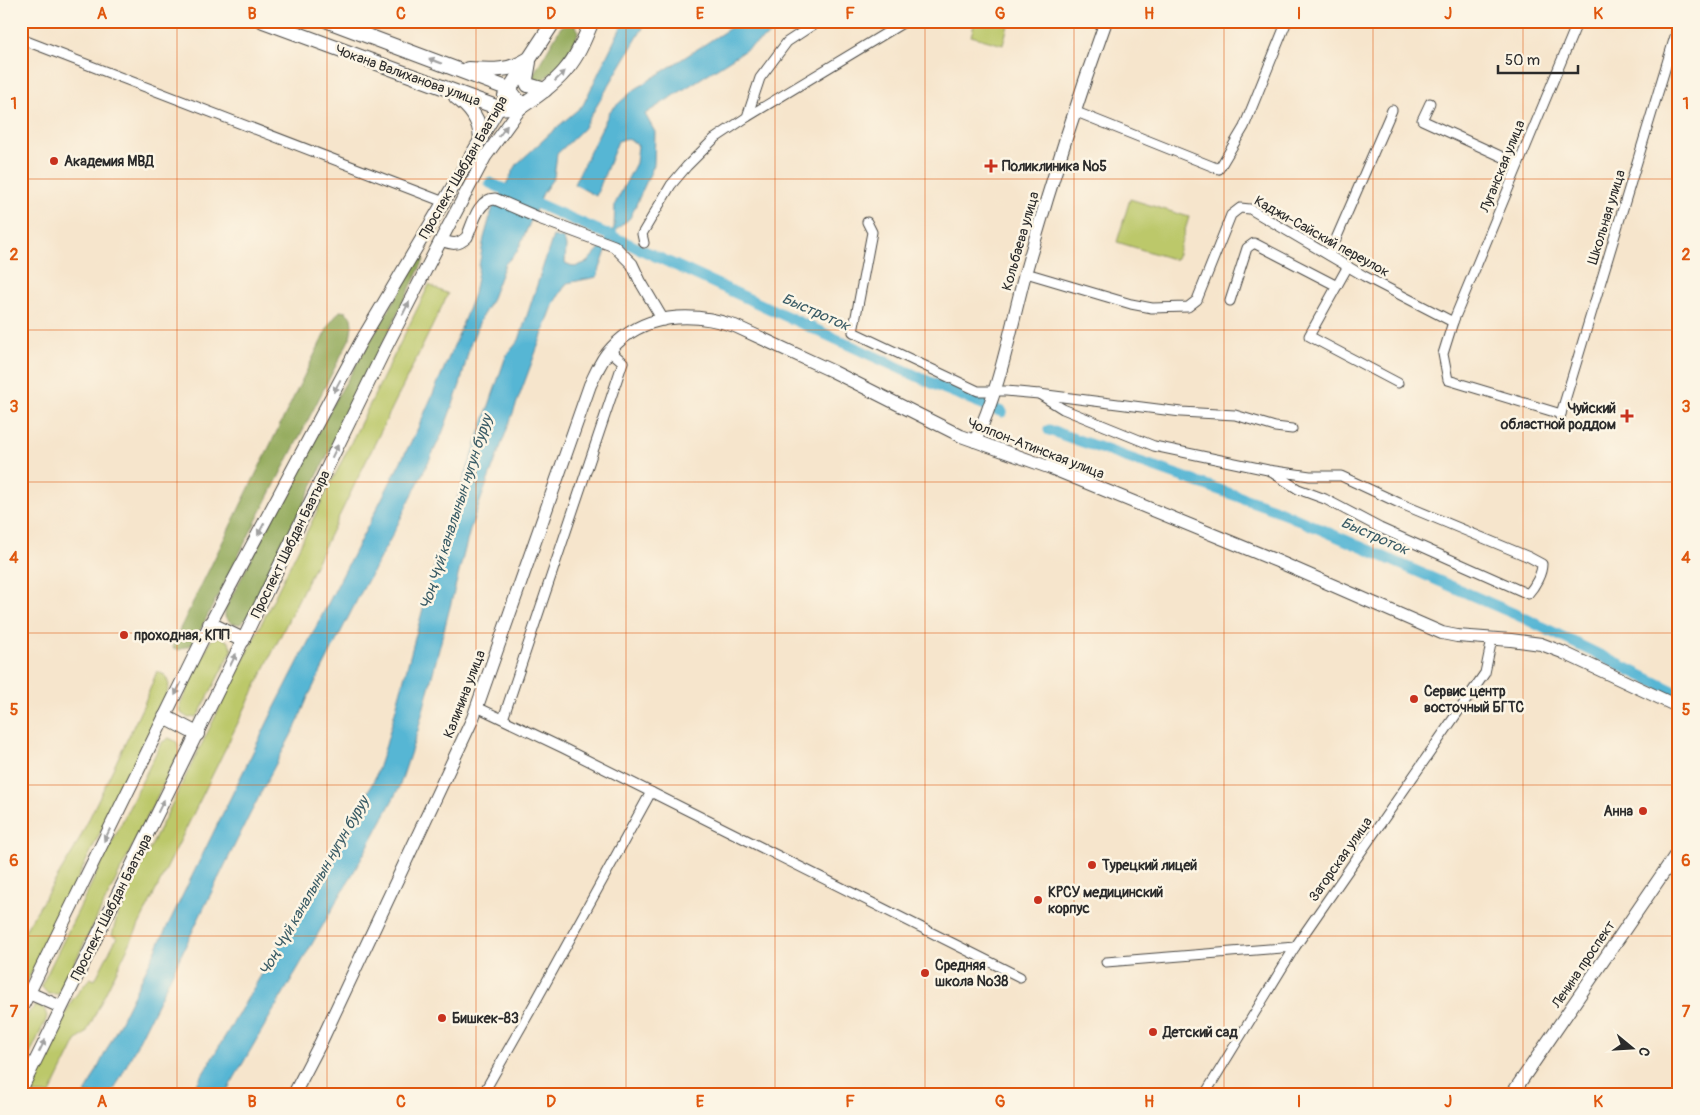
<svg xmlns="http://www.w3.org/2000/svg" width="1700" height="1115" viewBox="0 0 1700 1115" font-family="Pangolin,sans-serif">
<rect width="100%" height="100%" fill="#fcf5e5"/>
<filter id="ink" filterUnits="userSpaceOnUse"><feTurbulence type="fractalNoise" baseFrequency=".02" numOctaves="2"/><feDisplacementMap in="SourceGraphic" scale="10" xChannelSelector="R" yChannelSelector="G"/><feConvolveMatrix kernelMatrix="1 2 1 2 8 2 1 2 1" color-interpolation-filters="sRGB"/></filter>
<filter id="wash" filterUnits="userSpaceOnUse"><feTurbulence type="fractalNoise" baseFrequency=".0096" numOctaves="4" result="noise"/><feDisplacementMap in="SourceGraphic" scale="20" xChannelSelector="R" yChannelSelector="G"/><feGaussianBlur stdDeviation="1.12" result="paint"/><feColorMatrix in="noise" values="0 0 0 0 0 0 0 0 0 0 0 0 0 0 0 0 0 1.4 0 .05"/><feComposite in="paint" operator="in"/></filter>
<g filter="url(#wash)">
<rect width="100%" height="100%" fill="#f6e5cc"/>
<g fill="#bcc86a" stroke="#747a4a">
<polygon points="975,21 1009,21 1003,45 971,36"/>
<polygon points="1130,199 1189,217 1176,260 1117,242"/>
<polygon points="429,285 448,294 86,1033 76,1041 50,1094 28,1094 72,1000 90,978 95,980 117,937 112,935 118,913"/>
<polygon points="220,637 229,642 232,650 199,714 196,717 188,718 181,713 180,705 211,640"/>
<polygon points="157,671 166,676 169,685 166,698 28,980 25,983 21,982 21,937 75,848 144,704"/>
<polygon points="169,738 177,742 179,753 59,994 48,994 41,986 161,743"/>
<path d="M36 1006 44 1008 47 1016 46 1020 21 1073C21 1052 15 1018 36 1006Z"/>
</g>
<g fill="#95ac5e" stroke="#606c44">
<path d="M568 23 576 26 578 30C577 49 554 71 540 83L533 82V75L561 27Z"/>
<polygon points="421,255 423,256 424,260 247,618 240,624 231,623 225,617 225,609 336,399"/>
<polygon points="340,311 346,312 351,317 352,326 350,338 193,644 179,650 173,648 173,643 330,323"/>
</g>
<g fill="#56b6d4" stroke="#407080">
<path d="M624 21H647L583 129 557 154 554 177 543 193 517 252 505 264 490 303 481 318 470 345 460 385 442 434 393 534 358 598 308 697 296 726C231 846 175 972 112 1094H85L275 707 418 428 456 341 474 294 484 238 492 210 517 164 554 130 583 105Z"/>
<path d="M741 21H791L645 114 655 132 654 165 630 218 617 229 606 251 597 277 567 283 554 303 471 526 418 730 399 788 359 863 225 1094H191L358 811 375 778 386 745 437 557 506 356 519 340 553 236 564 239 566 246 565 263 575 267 587 262 602 246 614 228 615 204 636 163 638 146C632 139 627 138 618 141L596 196 574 184 610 111 634 90Z"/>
</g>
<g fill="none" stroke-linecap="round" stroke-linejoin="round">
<polyline stroke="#56b6d4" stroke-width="3" points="615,231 618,239"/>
<g stroke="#56b6d4" stroke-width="11">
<polyline points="490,183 618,239 945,389 1002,412"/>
<polyline points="1049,430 1274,509 1524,618 1679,694"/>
</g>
</g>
</g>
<g filter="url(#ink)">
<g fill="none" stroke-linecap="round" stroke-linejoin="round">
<g stroke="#494743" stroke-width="11">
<g id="minor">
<polyline points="21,39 444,202"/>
<polyline points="1430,103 1422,120 1518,164"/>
<polyline points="1074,111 1219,169 1244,127 1287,21"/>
<polyline points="747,117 906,21"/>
<polyline points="867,222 872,232 853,332 978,391 1006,391 1039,394 1181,412 1235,415 1275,427 1292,429"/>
<polyline points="644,243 642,234 671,185 687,166 714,139 747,117 760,78 787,42 819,21"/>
<polyline points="1329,255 1392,110"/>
<polyline points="1348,266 1309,336 1398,383"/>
<polyline points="1026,273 1131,304 1152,308 1188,307 1197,300 1231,215 1240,208 1250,209 1364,276 1453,322"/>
<polyline points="1230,301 1247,248 1254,243 1337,286"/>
<path d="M1039 394 1063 409 1154 446 1268 470 1310 476H1341L1399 503 1529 557 1542 564C1542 574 1535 586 1528 594L1380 528 1325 499 1298 489 1268 470"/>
<polyline points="1561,414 1448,380 1443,354 1453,322 1578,21"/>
<polyline points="1560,417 1679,23"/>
<polyline points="477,707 563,748 1020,977"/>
<polyline points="503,719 623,362 609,350"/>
<polyline points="1106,962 1295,947"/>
<polyline points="483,1094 537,999 651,792"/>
<polyline points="1205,1094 1295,947 1485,673 1492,639"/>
</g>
</g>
<g stroke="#494743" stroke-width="13">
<path id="tertiary" d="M441 240C451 244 458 246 467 237 473 224 478 199 495 199L539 218 614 246 632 264 640 281 663 320"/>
</g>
<g stroke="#494743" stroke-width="14">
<g id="secondary">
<path d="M975 441C1000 389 1010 330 1025 274 1049 189 1076 104 1106 21"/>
<polyline points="29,993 61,1007"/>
<polyline points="21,1009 210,624 360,343 499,108"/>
<polyline points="21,1090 243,640 384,351 441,240 485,157 522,106"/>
<path d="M294 1094 320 1044 473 718 590 385C596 373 601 359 611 349 643 313 692 311 735 326L832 371 961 436 1051 468 1277 561 1442 633 1457 636 1511 640 1541 644 1562 652 1679 707"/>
<polyline points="1512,1094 1679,850"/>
</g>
</g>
<g stroke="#494743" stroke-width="16">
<g id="primary">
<polyline points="263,21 499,108 522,106"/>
<polyline points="328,21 509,89 522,106"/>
<polyline points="529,62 526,79 528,85 545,90"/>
<path d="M468 69C490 70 508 72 527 60"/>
<polyline points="505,96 554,21"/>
<path d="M456 97C471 108 480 120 481 139"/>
<path d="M522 106C539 95 556 83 568 67 579 54 585 37 592 21"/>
<polyline points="210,624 243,640"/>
<polyline points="165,717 197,734"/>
</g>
</g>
<use href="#minor" stroke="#fff" stroke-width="9"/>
<use href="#tertiary" stroke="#fff" stroke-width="11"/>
<use href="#secondary" stroke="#fff" stroke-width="12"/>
<use href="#primary" stroke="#fff" stroke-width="14"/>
</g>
<defs><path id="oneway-solid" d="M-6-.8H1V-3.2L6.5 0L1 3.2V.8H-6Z" transform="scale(1.25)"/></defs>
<g fill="#a0a0a0">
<use href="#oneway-solid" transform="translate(435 61) rotate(-159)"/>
<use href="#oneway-solid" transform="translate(560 76) rotate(-44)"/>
<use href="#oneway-solid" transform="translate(503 131) rotate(-53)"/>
<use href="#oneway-solid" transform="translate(406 308) rotate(-63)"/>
<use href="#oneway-solid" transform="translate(337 386) rotate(118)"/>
<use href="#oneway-solid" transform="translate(335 451) rotate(-64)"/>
<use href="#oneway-solid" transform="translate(261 529) rotate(118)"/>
<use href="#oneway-solid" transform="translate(233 660) rotate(-64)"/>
<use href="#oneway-solid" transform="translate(178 689) rotate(116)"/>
<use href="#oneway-solid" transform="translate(161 806) rotate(-63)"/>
<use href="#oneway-solid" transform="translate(107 835) rotate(116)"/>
<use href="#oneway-solid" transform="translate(42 1046) rotate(-64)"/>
</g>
</g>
<path fill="none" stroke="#df570e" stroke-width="1" stroke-opacity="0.55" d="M177 21V1094M327 21V1094M476 21V1094M626 21V1094M775 21V1094M925 21V1094M1074 21V1094M1224 21V1094M1373 21V1094M1523 21V1094M21 179H1679M21 330H1679M21 482H1679M21 633H1679M21 785H1679M21 936H1679"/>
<g fill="#c8321e" stroke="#fcf5e5" stroke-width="2">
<circle cx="54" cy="161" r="5"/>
<path d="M988.5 158.5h5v5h5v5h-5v5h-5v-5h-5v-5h5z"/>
<path d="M1624.5 408.5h5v5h5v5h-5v5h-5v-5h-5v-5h5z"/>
<circle cx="124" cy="635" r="5"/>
<circle cx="1414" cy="699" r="5"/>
<circle cx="1643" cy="811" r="5"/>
<circle cx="1092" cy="865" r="5"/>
<circle cx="1038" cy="900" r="5"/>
<circle cx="925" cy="973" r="5"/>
<circle cx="442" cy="1018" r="5"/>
<circle cx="1153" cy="1032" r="5"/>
</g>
<g text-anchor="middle" stroke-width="5" stroke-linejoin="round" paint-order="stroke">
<g font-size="14" fill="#2b2b2b" stroke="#fcf5e5">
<text transform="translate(408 75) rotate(20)" y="5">Чокана Валиханова улица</text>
<text transform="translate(1502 166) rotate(-68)" y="5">Луганская улица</text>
<text transform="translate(463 167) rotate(-60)" y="5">Проспект Шабдан Баатыра</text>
<text transform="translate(1606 217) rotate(-73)" y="5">Школьная улица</text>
<text transform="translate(1322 236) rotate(29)" y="5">Каджи-Сайский переулок</text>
<text transform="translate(1020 241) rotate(-74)" y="5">Кольбаева улица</text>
<text transform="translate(1036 448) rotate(21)" y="5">Чолпон-Атинская улица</text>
<text transform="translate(290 544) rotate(-64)" y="5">Проспект Шабдан Баатыра</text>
<text transform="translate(464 694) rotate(-69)" y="5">Калинина улица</text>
<text transform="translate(1340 859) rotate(-55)" y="5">Загорская улица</text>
<text transform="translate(111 907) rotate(-63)" y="5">Проспект Шабдан Баатыра</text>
<text transform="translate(1583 964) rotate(-56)" y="5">Ленина проспект</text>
</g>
<g font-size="14" font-weight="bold" fill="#2b2b2b" stroke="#fcf5e5" text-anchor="start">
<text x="64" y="166">Академия МВД</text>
<text x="1002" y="171">Поликлиника №5</text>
<text x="1616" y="413" text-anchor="end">Чуйский<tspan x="1616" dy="16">областной роддом</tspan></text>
<text x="134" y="640">проходная, КПП</text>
<text x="1424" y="696">Сервис центр<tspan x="1424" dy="16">восточный БГТС</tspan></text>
<text x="1633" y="816" text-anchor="end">Анна</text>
<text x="1102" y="870">Турецкий лицей</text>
<text x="1048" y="897">КРСУ медицинский<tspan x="1048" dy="16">корпус</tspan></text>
<text x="935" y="970">Средняя<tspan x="935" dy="16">школа №38</tspan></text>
<text x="452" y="1023">Бишкек-83</text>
<text x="1163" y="1037">Детский сад</text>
</g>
<g font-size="15" font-style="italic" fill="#3a5c66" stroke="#fcf5e5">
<text transform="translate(816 312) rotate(24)" y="5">Быстроток</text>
<text transform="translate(456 512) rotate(-72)" y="5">Чоң Чүй каналынын нугун буруу</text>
<text transform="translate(1375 536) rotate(24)" y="5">Быстроток</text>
<text transform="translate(314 886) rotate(-60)" y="5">Чоң Чүй каналынын нугун буруу</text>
</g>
</g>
<rect width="1700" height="1115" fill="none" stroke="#fcf5e5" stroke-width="55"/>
<g transform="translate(1632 1048) rotate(108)" stroke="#fcf5e5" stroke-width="4" paint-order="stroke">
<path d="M0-4L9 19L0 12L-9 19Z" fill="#2b2b2b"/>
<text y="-8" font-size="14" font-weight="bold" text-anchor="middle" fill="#2b2b2b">С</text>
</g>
<path d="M1498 65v8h80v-8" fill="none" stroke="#2b2b2b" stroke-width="2.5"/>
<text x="1505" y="65" font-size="15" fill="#2b2b2b" stroke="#fcf5e5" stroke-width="4" paint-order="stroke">50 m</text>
<rect x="28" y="28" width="1644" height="1060" fill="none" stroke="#df570e" stroke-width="2"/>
<g font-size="16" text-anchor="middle" font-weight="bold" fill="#df570e">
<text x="102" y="19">A</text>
<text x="252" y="19">B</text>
<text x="401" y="19">C</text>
<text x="551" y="19">D</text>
<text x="700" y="19">E</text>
<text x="850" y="19">F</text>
<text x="1000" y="19">G</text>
<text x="1149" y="19">H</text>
<text x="1299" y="19">I</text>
<text x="1448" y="19">J</text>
<text x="1598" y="19">K</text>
<text x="14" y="109">1</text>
<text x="1686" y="109">1</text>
<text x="14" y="260">2</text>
<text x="1686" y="260">2</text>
<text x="14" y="412">3</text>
<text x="1686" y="412">3</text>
<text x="14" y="563">4</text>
<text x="1686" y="563">4</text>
<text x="14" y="715">5</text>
<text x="1686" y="715">5</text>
<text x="14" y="866">6</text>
<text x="1686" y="866">6</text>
<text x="14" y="1017">7</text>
<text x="1686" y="1017">7</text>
<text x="102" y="1107">A</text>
<text x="252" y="1107">B</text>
<text x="401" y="1107">C</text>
<text x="551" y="1107">D</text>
<text x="700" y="1107">E</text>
<text x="850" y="1107">F</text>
<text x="1000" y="1107">G</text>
<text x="1149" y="1107">H</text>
<text x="1299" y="1107">I</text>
<text x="1448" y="1107">J</text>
<text x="1598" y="1107">K</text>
</g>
</svg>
